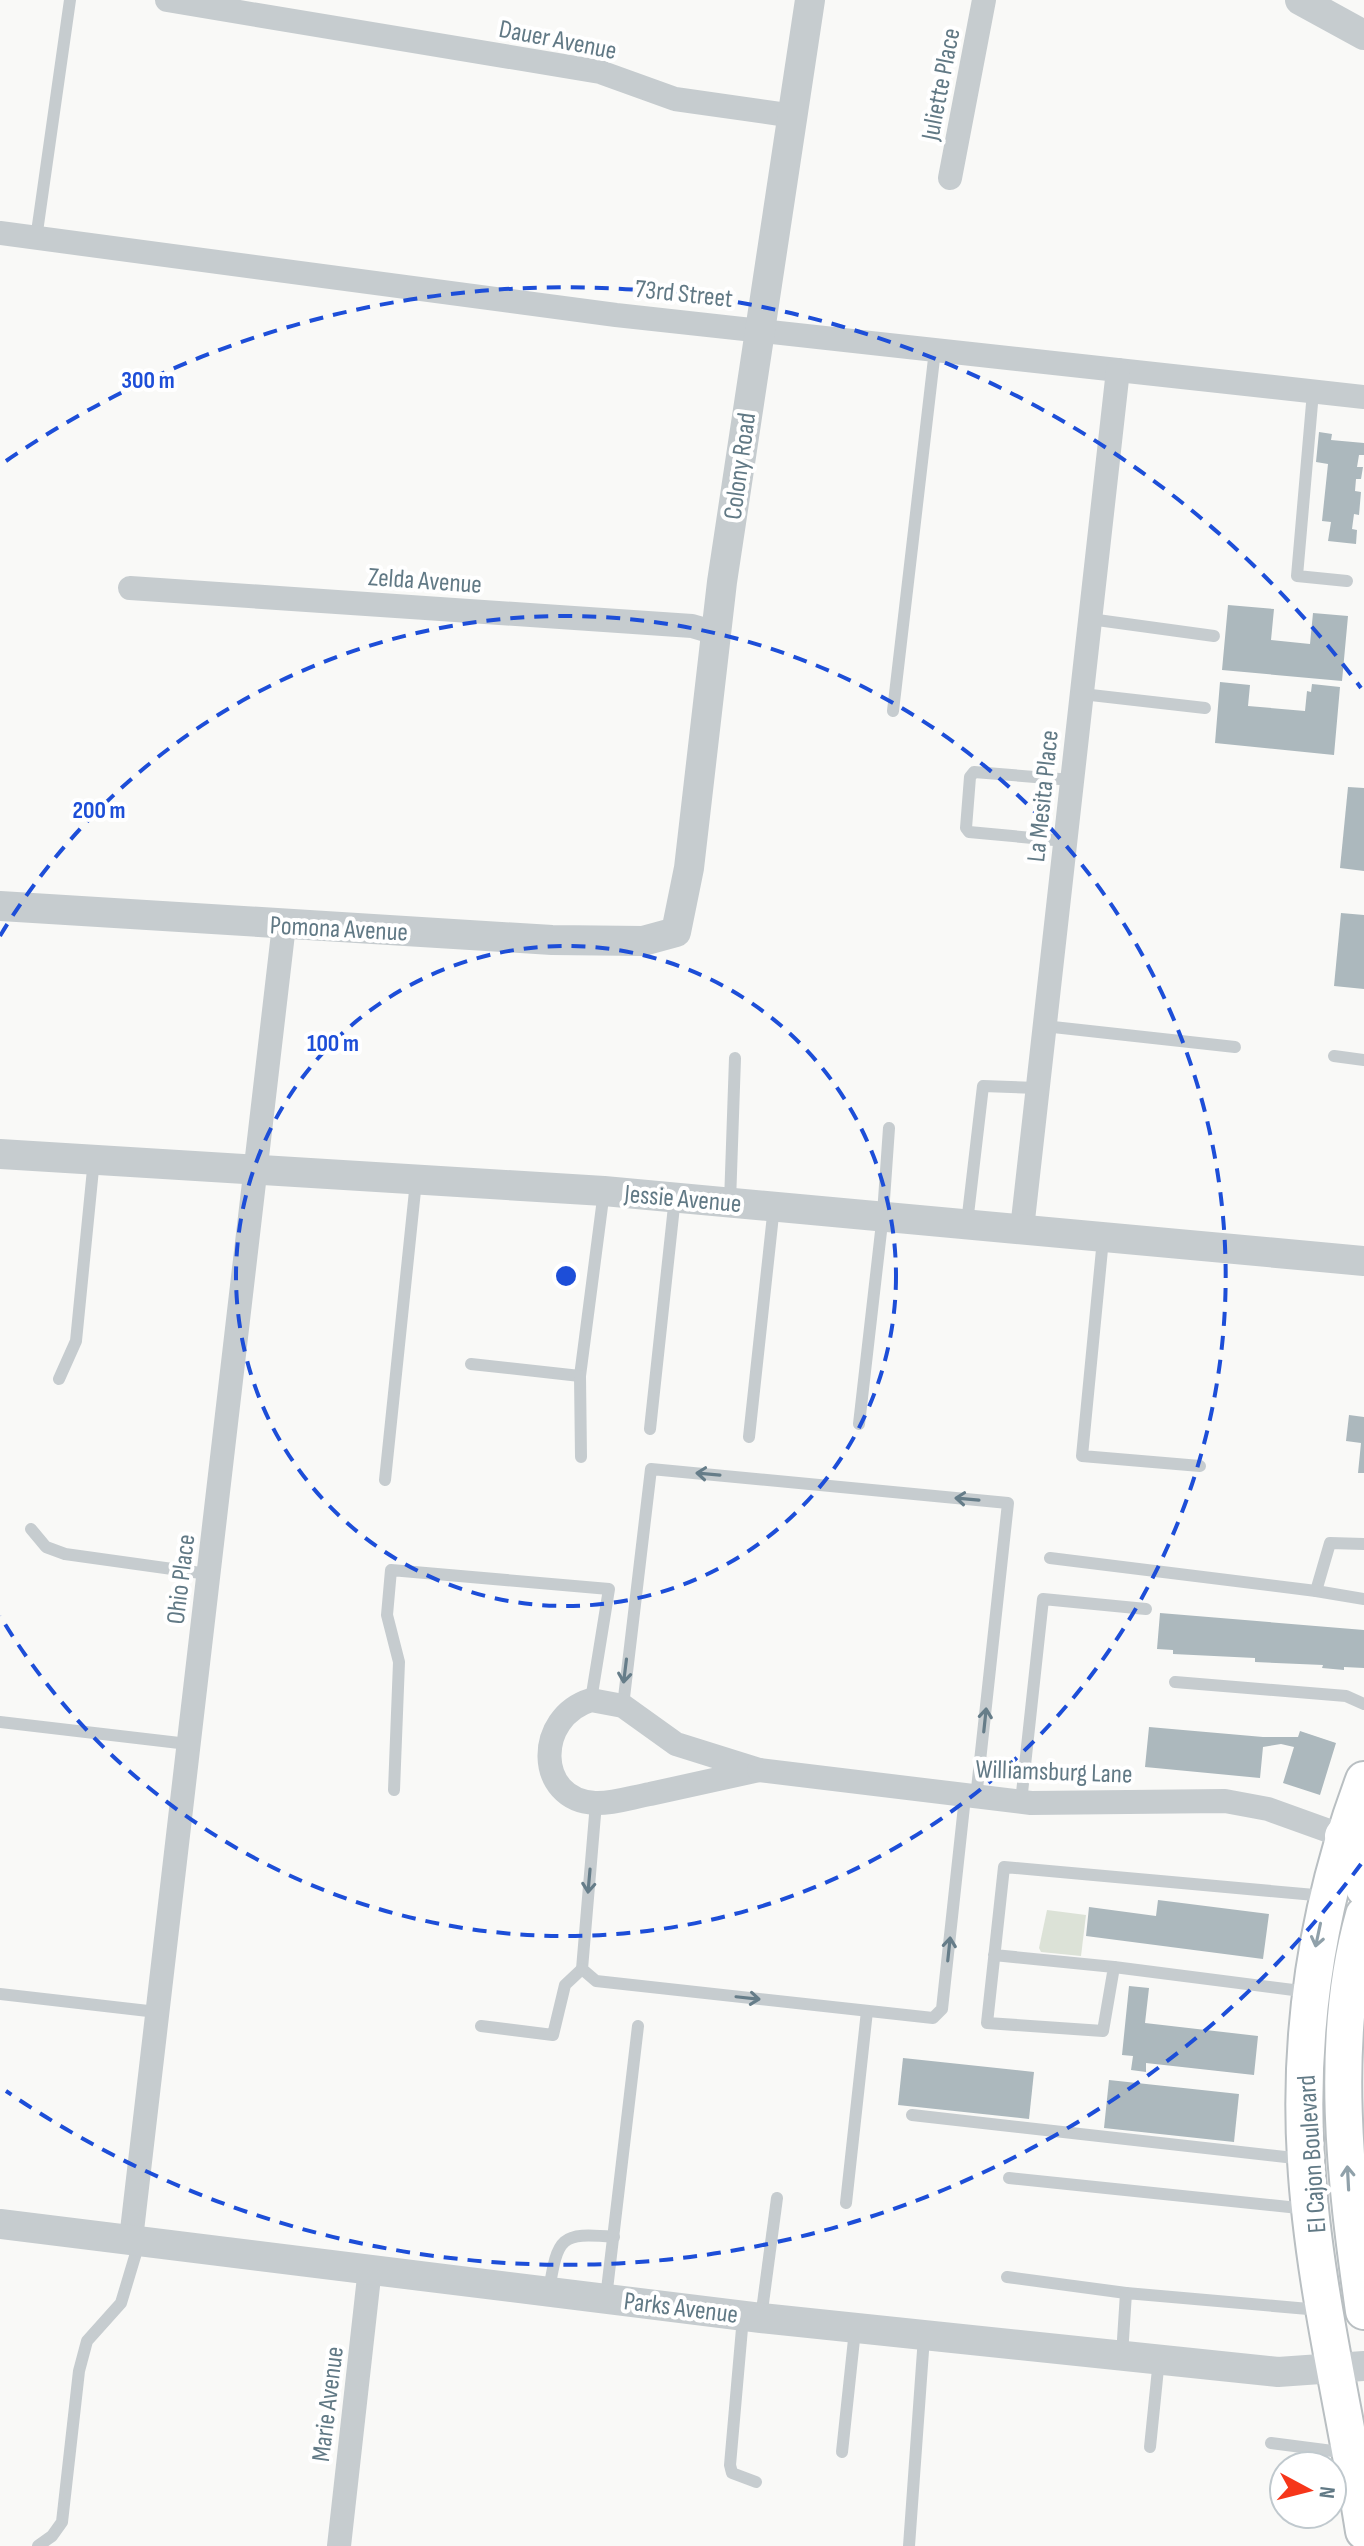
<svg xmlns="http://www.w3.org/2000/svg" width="1364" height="2546" viewBox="0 0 1364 2546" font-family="'Sofia Sans Condensed',sans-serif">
<rect width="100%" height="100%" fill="#f9f9f7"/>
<polygon fill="#dce2d7" points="1047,1910 1086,1915 1081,1956 1041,1952 1039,1948"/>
<g fill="#acb8bd">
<polygon points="1319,432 1332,434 1331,440 1364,443 1364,455 1359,455 1357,467 1363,467 1361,479 1356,479 1355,491 1361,492 1359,515 1354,514 1352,529 1357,530 1356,544 1328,541 1331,522 1322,521 1328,464 1316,462"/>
<polygon points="1228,605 1274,609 1271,640 1310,644 1313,613 1348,616 1342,681 1222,670"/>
<polygon points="1220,682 1250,685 1248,706 1305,711 1307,691 1311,692 1312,684 1340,687 1334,755 1215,743"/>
<polygon points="1348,787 1364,788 1364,871 1340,868"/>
<polygon points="1341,913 1364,915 1364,989 1334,986"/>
<polygon points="1349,1415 1364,1417 1364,1473 1358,1473 1361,1443 1346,1441"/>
<polygon points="1160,1613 1364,1630 1364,1668 1344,1667 1344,1670 1322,1668 1323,1665 1255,1662 1255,1658 1173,1654 1173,1650 1157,1649"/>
<polygon points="1149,1727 1263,1737 1298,1737 1300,1731 1336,1743 1320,1795 1283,1783 1294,1747 1281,1744 1263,1747 1260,1778 1145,1767"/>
<polygon points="1158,1900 1269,1914 1263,1959 1086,1936 1089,1907 1156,1916"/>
<polygon points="1129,1986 1149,1988 1145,2023 1258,2036 1254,2075 1146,2063 1146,2072 1131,2070 1133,2056 1122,2055"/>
<polygon points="903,2058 1034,2072 1029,2119 898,2105"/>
<polygon points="1109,2080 1239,2094 1234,2142 1104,2128"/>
</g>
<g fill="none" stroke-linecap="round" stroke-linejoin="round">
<g stroke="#b9bfc2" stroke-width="40">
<g id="primary">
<path d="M1364 1780C1318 1903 1298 2028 1306 2160 1313 2284 1345 2408 1364 2531"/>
<polyline points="1343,1836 1354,1850 1364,1888"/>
<path d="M1364 1915C1328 2042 1346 2183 1364 2311"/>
</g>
</g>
<g stroke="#c6cccf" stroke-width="12">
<polyline points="36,239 70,0"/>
<polyline points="1313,392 1297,576 1347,581"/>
<polyline points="1090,619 1214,636"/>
<polyline points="1082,694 1205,708"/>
<polyline points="893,711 935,350"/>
<polyline points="1065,841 969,832 966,828 970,777 974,772 1072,780"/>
<polyline points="1044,1026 1235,1047"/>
<polyline points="1334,1056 1364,1060"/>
<polyline points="730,1202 735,1058"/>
<polyline points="967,1223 983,1086 1037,1088"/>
<polyline points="1103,1239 1082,1456 1200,1466"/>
<polyline points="471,1364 580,1376 604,1191"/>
<polyline points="580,1376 581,1457"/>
<polyline points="59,1379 76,1341 94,1159"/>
<polyline points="859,1424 883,1214 889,1128"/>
<polyline points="650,1429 675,1197"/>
<polyline points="749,1437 774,1206"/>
<polyline points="385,1480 416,1181"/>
<polyline points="31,1529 46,1547 65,1554 208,1574"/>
<polyline points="1364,1544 1330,1543 1316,1591 1364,1599"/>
<polyline points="1050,1558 1316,1591"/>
<polyline points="1175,1682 1346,1696 1364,1704"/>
<polyline points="623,1706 651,1469 1008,1503 976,1798"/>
<polyline points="0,1722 188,1744"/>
<polyline points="394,1790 399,1662 387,1615 391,1570 609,1589 591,1700"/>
<polyline points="1021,1802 1043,1599 1146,1609"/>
<polyline points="596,1803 582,1969 596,1981 933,2018 942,2009 965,1797"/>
<polyline points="994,1955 1114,1967 1103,2031 987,2023 1004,1867 1326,1896"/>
<polyline points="1114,1967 1309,1992"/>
<polyline points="0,1994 157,2012"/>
<polyline points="481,2026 553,2035 565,1985 582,1969"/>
<polyline points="912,2115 1303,2159"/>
<polyline points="1009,2178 1308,2209"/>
<polyline points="846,2203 867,2011"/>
<polyline points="1007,2277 1126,2293"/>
<path d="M549 2290C558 2237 560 2232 614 2237"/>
<polyline points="606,2298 638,2026"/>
<polyline points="743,2317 730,2465 732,2473 756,2482"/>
<polyline points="761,2318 777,2198"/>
<polyline points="1122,2355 1126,2293 1320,2310"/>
<polyline points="1271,2443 1348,2453"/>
<polyline points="1150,2447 1159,2359"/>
<polyline points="842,2452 855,2330"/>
<polyline points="38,2546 52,2536 62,2522 79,2371 87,2341 121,2303 139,2243"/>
<polyline points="909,2546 924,2337"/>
</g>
<g stroke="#c6cccf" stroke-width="24">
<polyline points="167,0 600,72 675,99 794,116"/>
<polyline points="950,178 984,0"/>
<polyline points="0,233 616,315 1364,397"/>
<polyline points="130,588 692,626 716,633"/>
<polyline points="1022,1229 1118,370"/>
<path d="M591 1700 623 1706 676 1744 759 1770C722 1778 686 1786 650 1794 633 1797 612 1804 595 1803 535 1800 535 1717 591 1700Z"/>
<polyline points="759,1770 1031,1803 1225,1801 1268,1809 1343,1836"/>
<polyline points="131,2239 284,925"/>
<polyline points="339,2546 370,2268"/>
</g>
<g stroke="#c6cccf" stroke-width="30">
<polyline points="1300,0 1364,35"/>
<polyline points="0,906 552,940 643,941 676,932 689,868 722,582 810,0"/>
<polyline points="0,1154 604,1191 1364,1261"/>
<polyline points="0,2224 761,2318 1278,2372 1364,2366"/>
</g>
<use href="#primary" stroke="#fff" stroke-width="36"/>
</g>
<defs><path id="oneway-shaft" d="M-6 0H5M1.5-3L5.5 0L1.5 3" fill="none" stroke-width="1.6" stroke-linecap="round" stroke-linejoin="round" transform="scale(2)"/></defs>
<g stroke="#667d89">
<use href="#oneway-shaft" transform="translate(708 1474) rotate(-175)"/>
<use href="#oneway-shaft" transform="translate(967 1499) rotate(-175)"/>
<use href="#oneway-shaft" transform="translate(625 1671) rotate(97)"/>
<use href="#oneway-shaft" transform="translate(985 1720) rotate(-84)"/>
<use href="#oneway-shaft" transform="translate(589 1881) rotate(95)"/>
<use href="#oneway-shaft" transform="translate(949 1949) rotate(-84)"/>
<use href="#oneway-shaft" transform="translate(748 1998) rotate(6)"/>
</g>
<g stroke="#90a1aa">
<use href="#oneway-shaft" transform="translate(1318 1935) rotate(102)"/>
<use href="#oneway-shaft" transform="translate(1348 2178) rotate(-93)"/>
</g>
<g fill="none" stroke="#1d4ed8" stroke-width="4" stroke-dasharray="14 10">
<circle cx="566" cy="1276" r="330"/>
<path d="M0 936A660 660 0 1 1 0 1616"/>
<path d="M1361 1864A989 989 0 0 1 6 2091M6 461A989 989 0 0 1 1361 688"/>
</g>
<g text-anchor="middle" stroke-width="8" stroke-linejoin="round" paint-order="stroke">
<g font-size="26" fill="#617985" stroke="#fff">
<text transform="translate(558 39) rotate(11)" y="9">Dauer Avenue</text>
<text transform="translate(940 84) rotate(-79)" y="9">Juliette Place</text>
<text transform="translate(684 293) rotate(6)" y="9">73rd Street</text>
<text transform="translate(739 466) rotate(-82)" y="9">Colony Road</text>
<text transform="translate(425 580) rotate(4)" y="9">Zelda Avenue</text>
<text transform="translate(1042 796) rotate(-84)" y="9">La Mesita Place</text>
<text transform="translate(339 928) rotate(3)" y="9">Pomona Avenue</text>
<text transform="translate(683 1198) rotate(5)" y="9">Jessie Avenue</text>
<text transform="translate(180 1579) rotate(-83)" y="9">Ohio Place</text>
<text transform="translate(1054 1771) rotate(2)" y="9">Williamsburg Lane</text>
<text transform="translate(1311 2154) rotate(-94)" y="9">El Cajon Boulevard</text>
<text transform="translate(681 2307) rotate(7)" y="9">Parks Avenue</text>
<text transform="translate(327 2404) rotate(-83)" y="9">Marie Avenue</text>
</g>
</g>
<circle cx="566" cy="1276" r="12" fill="#1d4ed8" stroke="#fff" stroke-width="4"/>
<g font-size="24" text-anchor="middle" font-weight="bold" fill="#1d4ed8" stroke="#fff" stroke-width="8" stroke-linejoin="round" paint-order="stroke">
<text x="148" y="388">300 m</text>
<text x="99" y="818">200 m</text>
<text x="333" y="1051">100 m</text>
</g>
<g transform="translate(1308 2490) rotate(97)"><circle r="38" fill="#ffffff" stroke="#c0c9ce" stroke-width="2"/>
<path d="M0-6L14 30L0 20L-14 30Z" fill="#f6361a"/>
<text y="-12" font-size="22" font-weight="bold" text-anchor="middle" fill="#617985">N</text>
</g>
</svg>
